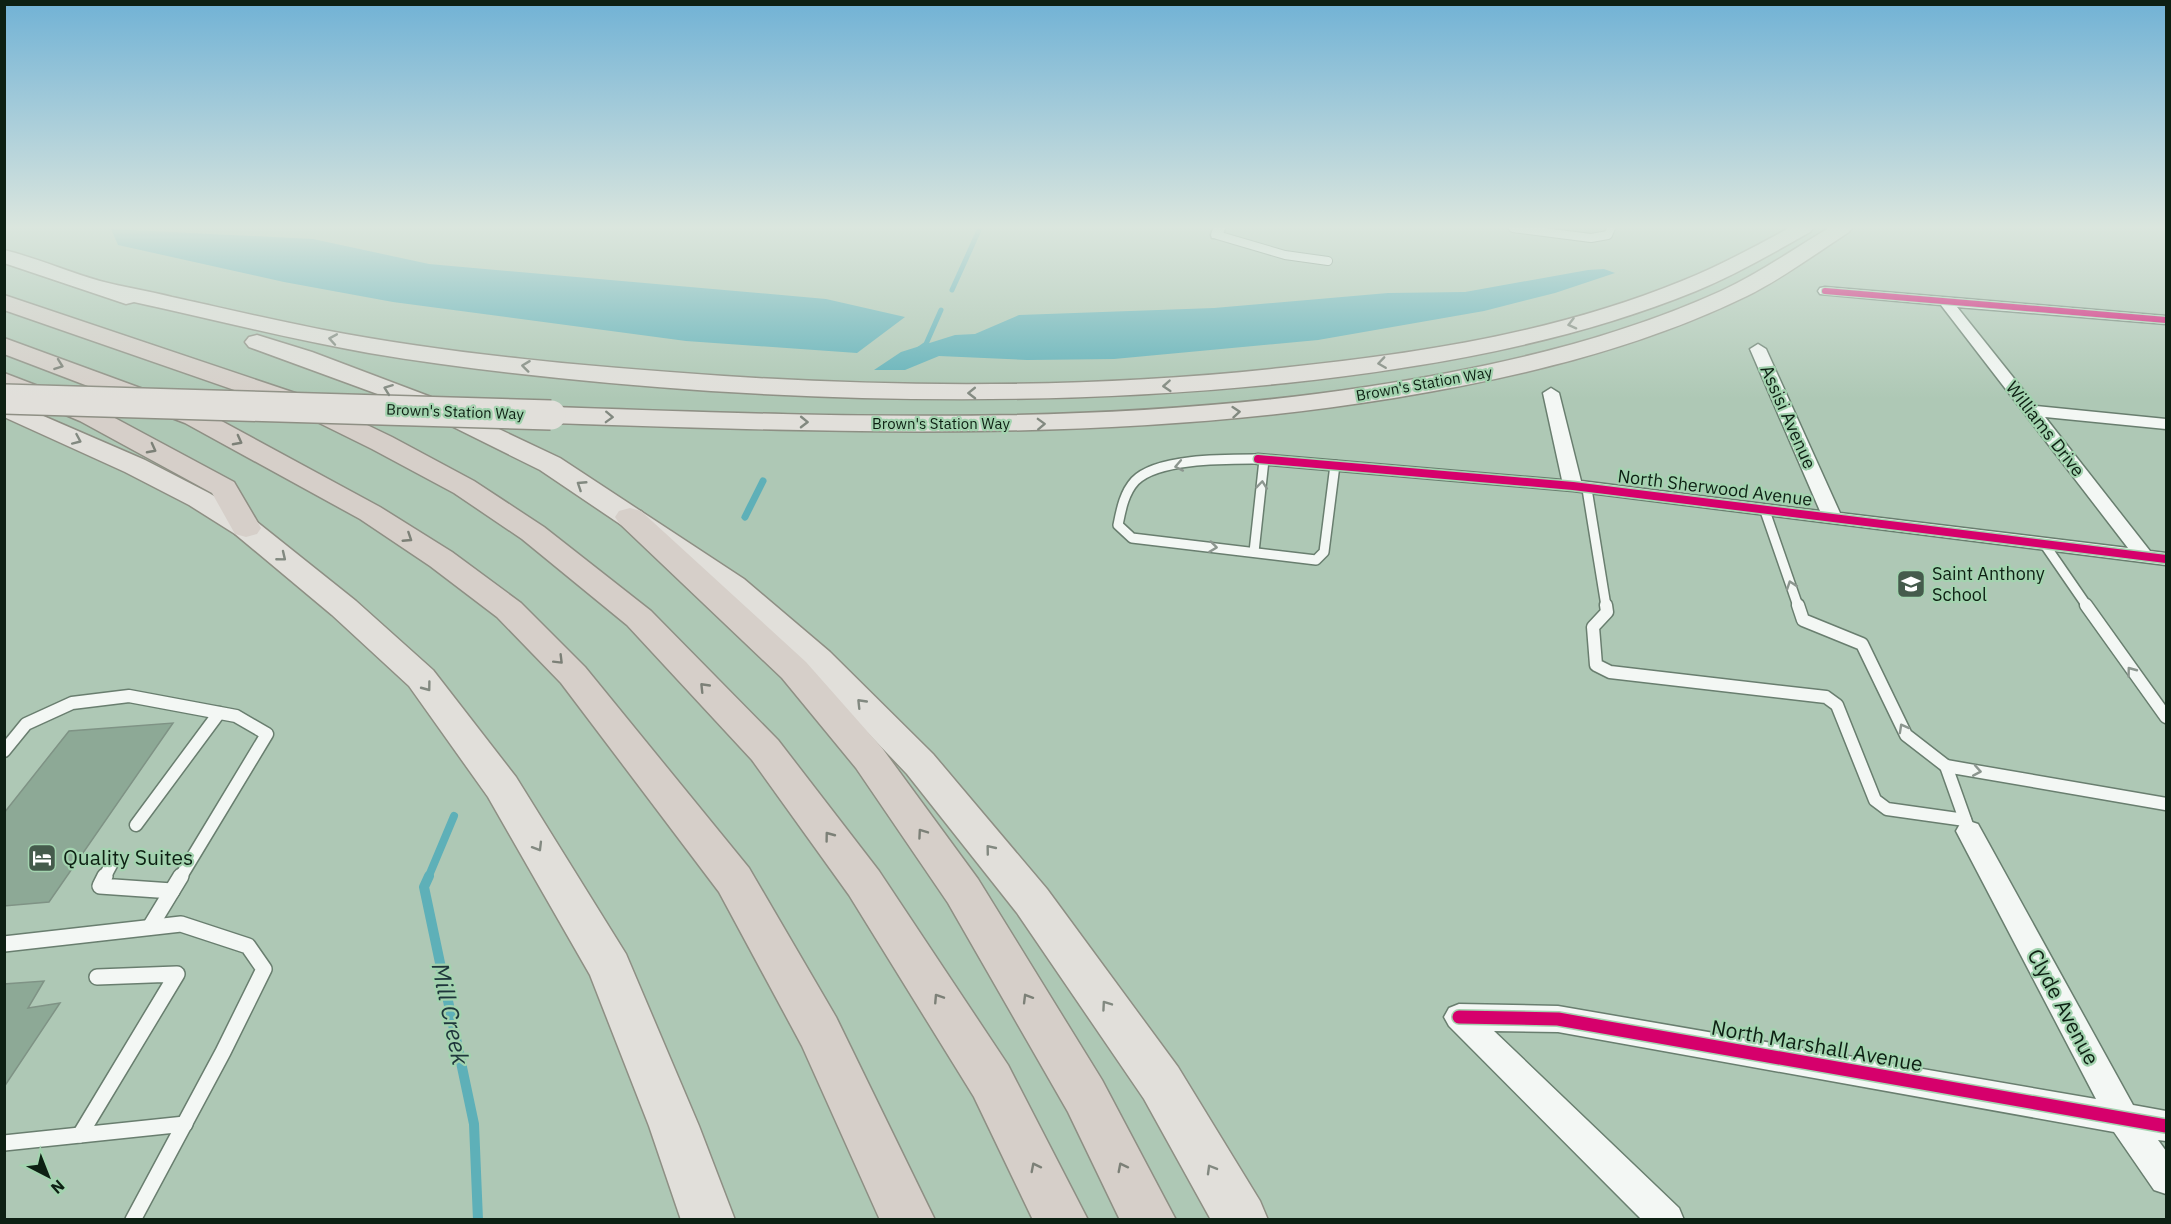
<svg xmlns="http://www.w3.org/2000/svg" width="2171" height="1224" viewBox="0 0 2171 1224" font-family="'IBM Plex Sans',sans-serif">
<rect width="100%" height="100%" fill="#aec8b5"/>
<g fill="#5eb0b8">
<polygon points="111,229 313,239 429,264 826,299 905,317 857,353 686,341 393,302 284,282 118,245"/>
<polygon points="1604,269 1615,273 1555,293 1484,311 1318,340 1114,359 1027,360 939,356 905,370 874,370 901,352 955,335 975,334 1019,315 1214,308 1388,293 1465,292 1588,270"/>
</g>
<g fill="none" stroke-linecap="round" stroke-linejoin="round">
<g stroke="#5eb0b8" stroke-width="5">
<polyline points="952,290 980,228"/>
<polyline points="919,349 926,344 941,310"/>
</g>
<polyline stroke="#5eb0b8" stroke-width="7" points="745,517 763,481"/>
<polyline stroke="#5eb0b8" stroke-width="8" points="428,878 454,816"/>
<polyline stroke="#5eb0b8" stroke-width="10" points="429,876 424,887 474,1124 478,1220"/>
</g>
<g fill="#8da996" stroke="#7f9385" stroke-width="1.5">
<polygon points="173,723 49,902 4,906 4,813 69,731"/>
<polygon points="44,981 28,1008 60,1003 4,1087 4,984"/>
</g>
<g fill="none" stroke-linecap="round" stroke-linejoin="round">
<g stroke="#697e6f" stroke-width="10">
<g id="lane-far3">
<polyline points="1513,228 1591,238 1608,235 1611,228"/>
<polyline points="1217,235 1285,255 1328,261"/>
</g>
</g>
<g stroke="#697e6f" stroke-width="12">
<g id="lane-far2">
<path d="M1258 459C1227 459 1157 458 1135 481 1124 493 1121 510 1118 525L1132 538 1316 560 1324 552 1335 465"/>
<polyline points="1587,489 1606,606"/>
<polyline points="1765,511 1798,606"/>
<polyline points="2045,545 2087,606"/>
<polyline points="1254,552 1264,460"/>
</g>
</g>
<g stroke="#697e6f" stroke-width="15">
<g id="lane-far1">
<polyline points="1606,605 1607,612 1593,627 1596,665 1610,672 1826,697 1837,705 1875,800 1887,809 1965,820"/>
<polyline points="1798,605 1803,620 1862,644 1906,735 1946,766"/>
<polyline points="2086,605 2166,717"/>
<polyline points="4,751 26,724 72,703 129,696 236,716 267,734 180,878"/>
<polyline points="136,825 219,713"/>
<polyline points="1967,825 1946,766 2166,804"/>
<polyline points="104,878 112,863"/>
</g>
</g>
<g stroke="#697e6f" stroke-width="18">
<g id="lane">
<polyline points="105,876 100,886 172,891"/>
<polyline points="150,927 181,876"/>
<polyline points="4,944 181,924 248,946 264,969 223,1052 133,1220"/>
<polyline points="80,1135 177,974 97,977"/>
<polyline points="4,1143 185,1124"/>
</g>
</g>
<g stroke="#697e6f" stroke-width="3">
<g id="street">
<polygon points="1213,228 1225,228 1222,238 1212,238 1211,235"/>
<polygon points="1825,287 2166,316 2166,324 1957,307 2036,406 2166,419 2166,429 2045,417 2150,551 2166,553 2166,565 1573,491 1258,464 1252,463 1249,459 1252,455 1258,454 1562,480 1543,393 1551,388 1559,393 1581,481 1820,511 1750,349 1758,344 1766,349 1840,513 2128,548 1941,305 1820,294 1818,291 1820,288"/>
<polygon points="1969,821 1978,824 2133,1105 2166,1111 2166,1141 2158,1140 2166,1151 2166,1194 2154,1190 2114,1132 1558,1032 1494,1031 1679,1208 1684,1220 1642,1220 1449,1026 1444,1017 1449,1008 1459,1004 1558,1006 2096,1099 1956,831 1960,824"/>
</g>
</g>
<g stroke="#8e8f84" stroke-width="3">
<g id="primary">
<path d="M1789 228H1813L1810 232C1773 253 1735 275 1696 291 1566 344 1424 368 1286 383 1094 403 903 403 711 391 597 383 482 372 369 353 290 339 212 319 134 302L126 304 4 263V250C37 258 68 272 100 281 123 287 148 291 172 297 222 308 273 320 324 330 455 355 590 367 724 376 909 388 1096 388 1281 368 1417 354 1555 333 1682 281 1719 266 1754 247 1789 228Z"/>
<path d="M1829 228H1852L1849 232C1815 254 1783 278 1747 296 1636 350 1514 378 1394 398 1112 444 835 432 551 423L542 421 538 415 542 409 551 407C823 416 1095 428 1366 387 1488 368 1608 342 1721 291 1759 274 1793 249 1829 228Z"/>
<polygon points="257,335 312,352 431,397 560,458 744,579 830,652 933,754 1047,889 1178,1067 1260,1201 1268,1220 1211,1220 1144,1099 1017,913 907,774 806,668 722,593 540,470 413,407 249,347 245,342 249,337"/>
<polygon points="4,399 145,460 209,493 257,522 356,601 433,670 516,777 626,954 699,1126 735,1220 681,1220 649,1126 590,975 488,797 409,686 332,615 235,534 189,505 125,472 4,417"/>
</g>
</g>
<g stroke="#8e8f84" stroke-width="3">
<g id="highway">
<polygon points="4,295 313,399 392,437 474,481 544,527 651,611 778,740 879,871 1008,1065 1088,1220 1033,1220 974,1097 849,895 752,760 627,625 522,539 454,493 372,449 295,411 4,310"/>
<polygon points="4,338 203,411 380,507 452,552 521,603 585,667 749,868 836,1017 935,1220 880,1220 802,1046 719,892 561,683 497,617 430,566 360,519 185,423 4,354"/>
<polygon points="4,373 98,409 234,482 261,528 257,534 246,537 235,534 212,493 80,421 4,389"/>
<polygon points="630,508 641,511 806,662 882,748 978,879 1102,1080 1176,1220 1120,1220 1068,1112 948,903 856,768 782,678 619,523 615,517 619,511"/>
</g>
</g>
<use href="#lane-far3" stroke="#f3f7f4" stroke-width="8"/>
<use href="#lane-far2" stroke="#f3f7f4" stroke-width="9"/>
<use href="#lane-far1" stroke="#f3f7f4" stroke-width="12"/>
<use href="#lane" stroke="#f3f7f4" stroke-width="15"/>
<use href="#street" fill="#f3f7f4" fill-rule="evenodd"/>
<use href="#primary" fill="#e1dfda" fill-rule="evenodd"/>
<use href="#highway" fill="#d6cfc9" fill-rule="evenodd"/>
<g stroke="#8e8f84" stroke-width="32" stroke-linecap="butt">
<polyline id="primary-bridge" points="4,399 551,415"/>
</g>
<use href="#primary-bridge" stroke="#e1dfda" stroke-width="29"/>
<g stroke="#a3d3af" stroke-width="8">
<polyline id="cycleway-far2" points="1825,291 2166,320"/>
</g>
<g stroke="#a3d3af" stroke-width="11">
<polyline id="cycleway-far1" points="1258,459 1573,486 2166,559"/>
</g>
<g stroke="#a3d3af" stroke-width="16">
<polyline id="cycleway" points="1459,1017 1558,1019 2166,1126"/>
</g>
<use href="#cycleway-far2" stroke="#d6006c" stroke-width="6"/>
<use href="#cycleway-far1" stroke="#d6006c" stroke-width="8"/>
<use href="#cycleway" stroke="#d6006c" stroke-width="13"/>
</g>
<defs><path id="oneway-chevron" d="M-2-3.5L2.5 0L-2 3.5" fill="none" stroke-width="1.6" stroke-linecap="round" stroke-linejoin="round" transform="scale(1.5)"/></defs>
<g stroke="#828980">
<use href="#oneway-chevron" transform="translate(1572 324) rotate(166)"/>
<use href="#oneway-chevron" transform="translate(333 339) rotate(-170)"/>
<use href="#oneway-chevron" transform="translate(1382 363) rotate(172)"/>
<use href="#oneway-chevron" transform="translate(526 366) rotate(-173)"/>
<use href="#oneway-chevron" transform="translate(1167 386) rotate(176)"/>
<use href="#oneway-chevron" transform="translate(388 389) rotate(-159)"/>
<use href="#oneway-chevron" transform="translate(972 393) rotate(179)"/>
<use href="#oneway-chevron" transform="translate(1236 412) rotate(-5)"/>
<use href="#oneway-chevron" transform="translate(609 417) rotate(2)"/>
<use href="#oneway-chevron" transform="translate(804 422) rotate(1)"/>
<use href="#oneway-chevron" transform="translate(1041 424) rotate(-2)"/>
<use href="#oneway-chevron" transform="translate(77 440) rotate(24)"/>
<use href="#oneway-chevron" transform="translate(581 485) rotate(-147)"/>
<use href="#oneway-chevron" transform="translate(282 557) rotate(39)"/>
<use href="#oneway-chevron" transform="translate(427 687) rotate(53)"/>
<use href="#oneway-chevron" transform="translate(861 703) rotate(-134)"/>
<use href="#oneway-chevron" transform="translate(538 847) rotate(59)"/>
<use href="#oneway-chevron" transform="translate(990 849) rotate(-129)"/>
<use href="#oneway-chevron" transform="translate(1106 1005) rotate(-125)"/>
<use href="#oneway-chevron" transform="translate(1211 1169) rotate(-120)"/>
</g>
<g stroke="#7c8077">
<use href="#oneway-chevron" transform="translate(59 365) rotate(20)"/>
<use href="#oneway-chevron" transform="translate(238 441) rotate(28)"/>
<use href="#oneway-chevron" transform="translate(152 449) rotate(28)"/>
<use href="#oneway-chevron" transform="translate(408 538) rotate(33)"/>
<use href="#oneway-chevron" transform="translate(559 660) rotate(45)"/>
<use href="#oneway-chevron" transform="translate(704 687) rotate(-134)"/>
<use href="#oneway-chevron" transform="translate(922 833) rotate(-125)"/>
<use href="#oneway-chevron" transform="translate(829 836) rotate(-127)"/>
<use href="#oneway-chevron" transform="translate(938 998) rotate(-123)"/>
<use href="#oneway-chevron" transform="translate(1027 998) rotate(-121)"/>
<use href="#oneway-chevron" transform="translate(1035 1167) rotate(-117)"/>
<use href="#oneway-chevron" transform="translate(1122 1167) rotate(-117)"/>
</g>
<g stroke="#8c968f">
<use href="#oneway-chevron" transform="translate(1179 466) rotate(169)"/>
<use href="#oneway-chevron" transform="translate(1262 485) rotate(-84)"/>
<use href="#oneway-chevron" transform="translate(1213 547) rotate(7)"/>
<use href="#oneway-chevron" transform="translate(1791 585) rotate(-109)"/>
<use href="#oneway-chevron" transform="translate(2131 671) rotate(-127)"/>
<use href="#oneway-chevron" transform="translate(1903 728) rotate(-119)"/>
<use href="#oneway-chevron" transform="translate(1977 771) rotate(10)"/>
</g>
<linearGradient id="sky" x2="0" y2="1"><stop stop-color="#71b2d5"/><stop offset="0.57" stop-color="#dbe6de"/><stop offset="1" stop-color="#dbe6de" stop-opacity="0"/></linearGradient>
<rect width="2171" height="399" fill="url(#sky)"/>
<defs>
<g id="school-square" transform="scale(1.5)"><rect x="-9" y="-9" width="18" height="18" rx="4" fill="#455b4c" stroke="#a3d3af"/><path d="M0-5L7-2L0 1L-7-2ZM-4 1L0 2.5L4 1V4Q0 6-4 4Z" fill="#fff"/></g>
<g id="hotel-square" transform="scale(1.5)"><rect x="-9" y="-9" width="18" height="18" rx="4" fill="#455b4c" stroke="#a3d3af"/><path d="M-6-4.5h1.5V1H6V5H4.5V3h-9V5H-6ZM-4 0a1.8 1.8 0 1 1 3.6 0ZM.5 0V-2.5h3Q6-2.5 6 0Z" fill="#fff"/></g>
</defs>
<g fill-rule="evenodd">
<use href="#school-square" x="1911" y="584"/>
<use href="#hotel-square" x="42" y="858"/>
</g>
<g text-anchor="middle" stroke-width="4.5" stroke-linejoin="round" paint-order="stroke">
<g font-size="15" fill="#0d2013" stroke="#a3d3af">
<text transform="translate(1424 384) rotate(-10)" y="5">Brown's Station Way</text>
<text transform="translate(455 412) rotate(2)" y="5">Brown's Station Way</text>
<text x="941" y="429">Brown's Station Way</text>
</g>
<g font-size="18" fill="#0d2013" stroke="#a3d3af">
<text transform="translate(1788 417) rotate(66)" y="6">Assisi Avenue</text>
<text transform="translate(2045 429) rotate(52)" y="6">Williams Drive</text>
<text transform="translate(1715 488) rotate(7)" y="6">North Sherwood Avenue</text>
</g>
<g font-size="18" fill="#0d2013" stroke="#a3d3af" text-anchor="start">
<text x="1932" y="580">Saint Anthony<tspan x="1932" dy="21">School</tspan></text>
</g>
<g font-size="21" fill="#0d2013" stroke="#a3d3af" text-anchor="start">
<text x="63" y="865">Quality Suites</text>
</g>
<g font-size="21" fill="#0d2013" stroke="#a3d3af">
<text transform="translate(2063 1007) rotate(62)" y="7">Clyde Avenue</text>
<text transform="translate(1817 1046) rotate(10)" y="7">North Marshall Avenue</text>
</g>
<g font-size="24" font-style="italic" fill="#1e363b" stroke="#a3d3af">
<text transform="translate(450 1014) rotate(78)" y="8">Mill Creek</text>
</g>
</g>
<rect width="2171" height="1224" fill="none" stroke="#0d2013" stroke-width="12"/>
<g transform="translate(48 1176) rotate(138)" stroke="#a3d3af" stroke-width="4.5" paint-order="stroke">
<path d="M0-4.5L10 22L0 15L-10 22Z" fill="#0d2013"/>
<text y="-9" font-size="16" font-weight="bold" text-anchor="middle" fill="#0d2013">N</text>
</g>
</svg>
